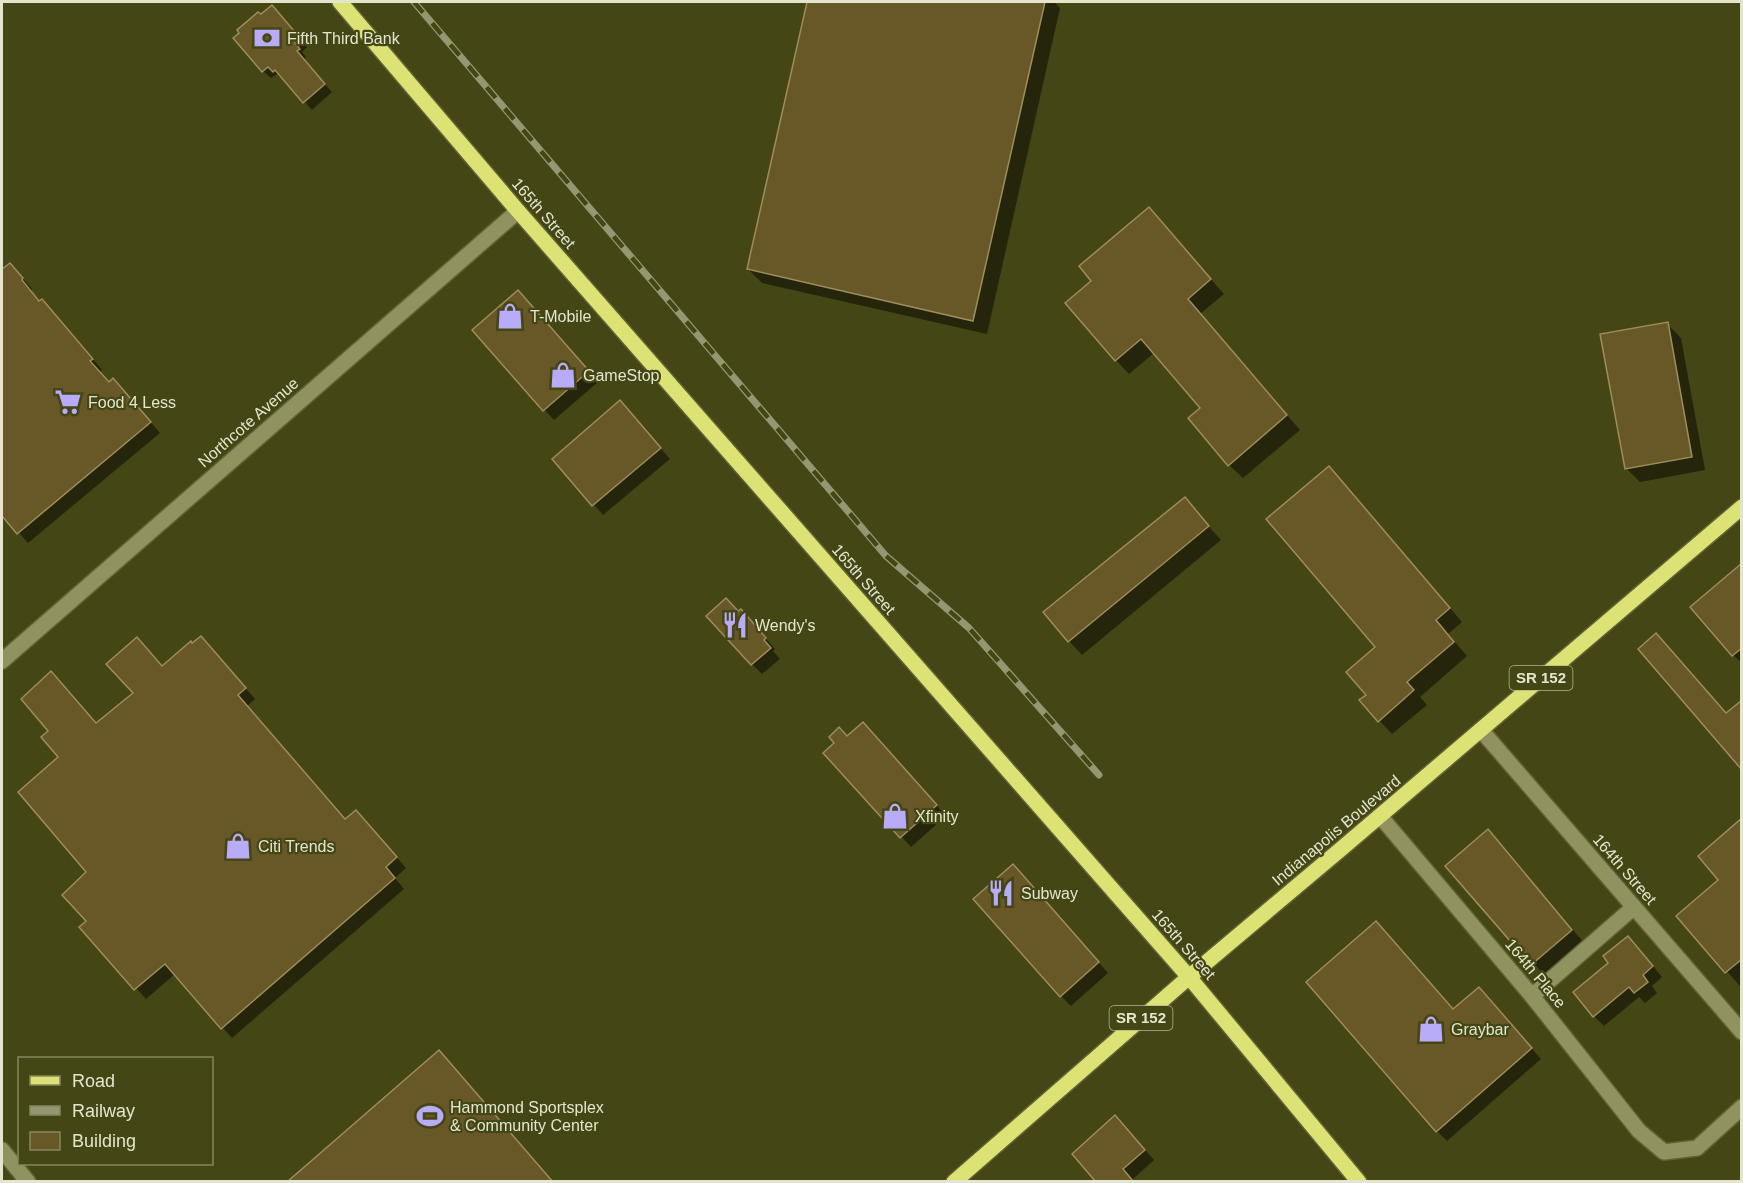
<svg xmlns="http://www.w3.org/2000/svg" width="1743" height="1183" viewBox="0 0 1743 1183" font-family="Helvetica,sans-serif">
<rect width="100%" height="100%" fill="#444615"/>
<g fill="#0007">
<polygon points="809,2 1054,2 1060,8 987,334 762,283 748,269"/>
<polygon points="279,14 307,47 302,52 306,57 303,60 332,92 312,110 283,77 282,79 277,74 271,78 263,71"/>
<polygon points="1149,209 1224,294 1200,314 1300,430 1243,478 1229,465 1202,408 1154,353 1129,374 1116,360 1093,281"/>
<polygon points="3,267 20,275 32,289 31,292 40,303 52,311 102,370 99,372 109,384 123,390 160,433 28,543 2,513"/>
<polygon points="528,302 598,382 554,420 544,409"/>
<polygon points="1667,324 1681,338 1705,470 1640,482 1626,468"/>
<polygon points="630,413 670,459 603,515 554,459"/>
<polygon points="1342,482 1462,622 1448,634 1467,656 1420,697 1427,705 1392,734 1379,720 1368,695 1377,647"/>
<polygon points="1184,499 1221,540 1082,655 1069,641"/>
<polygon points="1742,565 1742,663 1733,655"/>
<polygon points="739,613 751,621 775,649 773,651 780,659 762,674 752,664"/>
<polygon points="211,648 255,699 247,706 345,820 366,822 406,868 395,878 404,889 232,1038 175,974 146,999 82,927 88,921 88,872 97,725 163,668"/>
<polygon points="873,734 946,816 911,847 825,753 847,738"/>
<polygon points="1742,820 1742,984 1740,986 1678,916 1720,880"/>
<polygon points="1501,845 1585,944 1546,977 1448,866"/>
<polygon points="1023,877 1108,973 1071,1006 1061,996"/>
<polygon points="1638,948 1662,977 1652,986 1657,993 1645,1003 1639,997 1604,1026 1594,1016 1611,963"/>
<polygon points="1489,999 1541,1059 1447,1141 1437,1131 1454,1011"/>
<polygon points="1125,1127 1154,1160 1132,1180 1134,1182 1098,1182"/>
</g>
<g fill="#685828" stroke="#9d8d5c" stroke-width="1.5">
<polygon points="807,2 1045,2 973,321 747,269"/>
<polygon points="272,5 301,39 295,43 300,49 297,51 325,84 303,103 275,70 273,72 268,67 262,72 233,38 239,33 237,30 258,12 261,14"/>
<polygon points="1149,207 1211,279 1188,299 1287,415 1228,466 1188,418 1200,408 1141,339 1115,361 1065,303 1091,281 1079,266"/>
<polygon points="10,263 23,278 22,280 39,301 42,299 93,359 90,361 109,382 113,378 151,422 17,534 2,516 2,269"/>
<polygon points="518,290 589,371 543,411 472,330"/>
<polygon points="1668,322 1692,457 1625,469 1600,334"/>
<polygon points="620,400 661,448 592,506 552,459"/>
<polygon points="1329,466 1450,608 1436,620 1454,642 1407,682 1414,690 1378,722 1359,700 1366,695 1346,672 1375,647 1266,519"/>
<polygon points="1185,497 1209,526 1068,642 1043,612"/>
<polygon points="1742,563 1742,648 1732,656 1690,607"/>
<polygon points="726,598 738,611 741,609 766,638 764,640 771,648 751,665 706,616"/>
<polygon points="1656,633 1726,713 1742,700 1742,770 1638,649"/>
<polygon points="201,636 246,688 238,695 345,819 356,810 397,857 386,867 395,878 221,1029 165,964 134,990 79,927 86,921 62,895 86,872 18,792 58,757 41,737 48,731 21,699 51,671 96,723 133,693 106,664 137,637 162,666 191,641 192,643"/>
<polygon points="863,722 937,805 900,838 823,753 834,743 829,737 839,727 847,736"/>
<polygon points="1742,818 1742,959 1725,973 1676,916 1718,880 1698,856"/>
<polygon points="1488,829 1572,930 1531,965 1445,866"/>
<polygon points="1013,864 1099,962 1060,997 973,899"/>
<polygon points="1376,921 1453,1009 1479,987 1532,1048 1436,1132 1306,982"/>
<polygon points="1628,936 1653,966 1643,975 1648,982 1634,993 1629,987 1593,1017 1573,992 1608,963 1603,956"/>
<polygon points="439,1050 553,1182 287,1182"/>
<polygon points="1115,1115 1145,1150 1123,1169 1134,1182 1096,1182 1072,1154"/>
</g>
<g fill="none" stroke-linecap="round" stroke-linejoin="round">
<g stroke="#616336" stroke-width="18">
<g id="minor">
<polyline points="2,661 518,211"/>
<polyline points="1481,730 1742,1032"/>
<polyline points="1380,816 1532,996 1639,1131 1664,1152 1697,1148 1742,1107"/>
<polyline points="1532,996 1634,907"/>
<polyline points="2,1150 28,1182"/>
</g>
</g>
<g stroke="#616336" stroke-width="18">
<g id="major">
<polyline points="340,2 518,211 1189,977 1359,1182"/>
<polyline points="954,1182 1189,977 1341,849 1742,507"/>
</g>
</g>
<use href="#minor" stroke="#909360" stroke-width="15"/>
<use href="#major" stroke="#dce273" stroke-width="15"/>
<g stroke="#959772" stroke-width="7">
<polyline id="rail" points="414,2 886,556 969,628 1099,775"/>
</g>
<use href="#rail" stroke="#444615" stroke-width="4.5" stroke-dasharray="14" stroke-linecap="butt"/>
</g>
<defs>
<g id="bank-bare" transform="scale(2.07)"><path d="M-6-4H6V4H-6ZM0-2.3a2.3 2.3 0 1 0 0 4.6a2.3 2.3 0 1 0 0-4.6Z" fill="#b8abf7" stroke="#444615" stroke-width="2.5" paint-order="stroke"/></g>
<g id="shop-bare" transform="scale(2.07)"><path d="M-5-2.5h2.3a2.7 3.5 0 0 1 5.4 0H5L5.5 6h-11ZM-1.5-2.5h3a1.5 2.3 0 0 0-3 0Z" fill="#b8abf7" stroke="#444615" stroke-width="2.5" paint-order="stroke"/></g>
<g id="supermarket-bare" transform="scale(2.07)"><path d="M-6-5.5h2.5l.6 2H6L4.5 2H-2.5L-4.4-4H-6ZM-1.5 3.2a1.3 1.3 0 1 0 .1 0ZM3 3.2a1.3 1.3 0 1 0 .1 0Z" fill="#b8abf7" stroke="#444615" stroke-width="2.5" paint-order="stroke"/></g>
<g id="restaurant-bare" transform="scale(2.07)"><path d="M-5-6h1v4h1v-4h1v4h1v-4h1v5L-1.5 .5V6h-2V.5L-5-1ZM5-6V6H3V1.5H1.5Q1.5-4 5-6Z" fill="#b8abf7" stroke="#444615" stroke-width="2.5" paint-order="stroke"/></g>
<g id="stadium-bare" transform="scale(2.07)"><path d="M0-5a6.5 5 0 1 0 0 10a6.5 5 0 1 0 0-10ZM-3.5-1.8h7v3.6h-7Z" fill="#b8abf7" stroke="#444615" stroke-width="2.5" paint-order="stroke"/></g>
</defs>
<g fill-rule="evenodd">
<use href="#bank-bare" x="267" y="38"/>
<use href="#shop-bare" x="510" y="316"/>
<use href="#shop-bare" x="563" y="375"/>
<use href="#supermarket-bare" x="68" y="402"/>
<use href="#restaurant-bare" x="735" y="625"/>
<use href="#shop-bare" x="895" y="816"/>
<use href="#shop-bare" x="238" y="846"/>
<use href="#restaurant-bare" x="1001" y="893"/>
<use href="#shop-bare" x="1431" y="1029"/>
<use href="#stadium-bare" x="430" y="1116"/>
</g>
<g text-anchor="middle" stroke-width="4.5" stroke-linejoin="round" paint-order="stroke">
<g fill="#444615" stroke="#b3b695" stroke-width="1.5">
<rect x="1509.5" y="666" width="63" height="24" rx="4.5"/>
<rect x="1109.5" y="1006" width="63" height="24" rx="4.5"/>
</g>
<g font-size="15" font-weight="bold" fill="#e3e6cc">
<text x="1541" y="683">SR 152</text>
<text x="1141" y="1023">SR 152</text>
</g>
<g font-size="16" fill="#e3e6cc" stroke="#444615" text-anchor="start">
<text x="287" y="44">Fifth Third Bank</text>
<text x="530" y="322">T-Mobile</text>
<text x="583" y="381">GameStop</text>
<text x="88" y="408">Food 4 Less</text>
<text x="755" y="631">Wendy's</text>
<text x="915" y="822">Xfinity</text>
<text x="258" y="852">Citi Trends</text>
<text x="1021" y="899">Subway</text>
<text x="1451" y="1035">Graybar</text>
<text x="450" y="1113">Hammond Sportsplex<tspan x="450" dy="18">&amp; Community Center</tspan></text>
</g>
<g font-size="16" fill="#e3e6cc" stroke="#444615">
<text transform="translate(544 213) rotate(49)" y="6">165th Street</text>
<text transform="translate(248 422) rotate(-41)" y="6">Northcote Avenue</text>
<text transform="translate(864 579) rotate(49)" y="6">165th Street</text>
<text transform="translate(1336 830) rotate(-40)" y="6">Indianapolis Boulevard</text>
<text transform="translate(1625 869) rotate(49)" y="6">164th Street</text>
<text transform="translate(1184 944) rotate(49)" y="6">165th Street</text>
<text transform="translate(1536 973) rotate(50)" y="6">164th Place</text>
</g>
</g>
<rect width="1743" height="1183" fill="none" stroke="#e3e6cc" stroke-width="6"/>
<rect x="18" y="1057" width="195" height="108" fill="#444615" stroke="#84865e" stroke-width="1.5"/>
<rect x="30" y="1076" width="30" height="9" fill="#dce273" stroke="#84865e" stroke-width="1.5"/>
<text x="72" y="1087" font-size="18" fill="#e3e6cc">Road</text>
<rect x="30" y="1106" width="30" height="9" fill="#959772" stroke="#84865e" stroke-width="1.5"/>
<text x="72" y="1117" font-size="18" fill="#e3e6cc">Railway</text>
<rect x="30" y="1132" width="30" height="18" fill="#685828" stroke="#84865e" stroke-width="1.5"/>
<text x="72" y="1147" font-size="18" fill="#e3e6cc">Building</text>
</svg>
